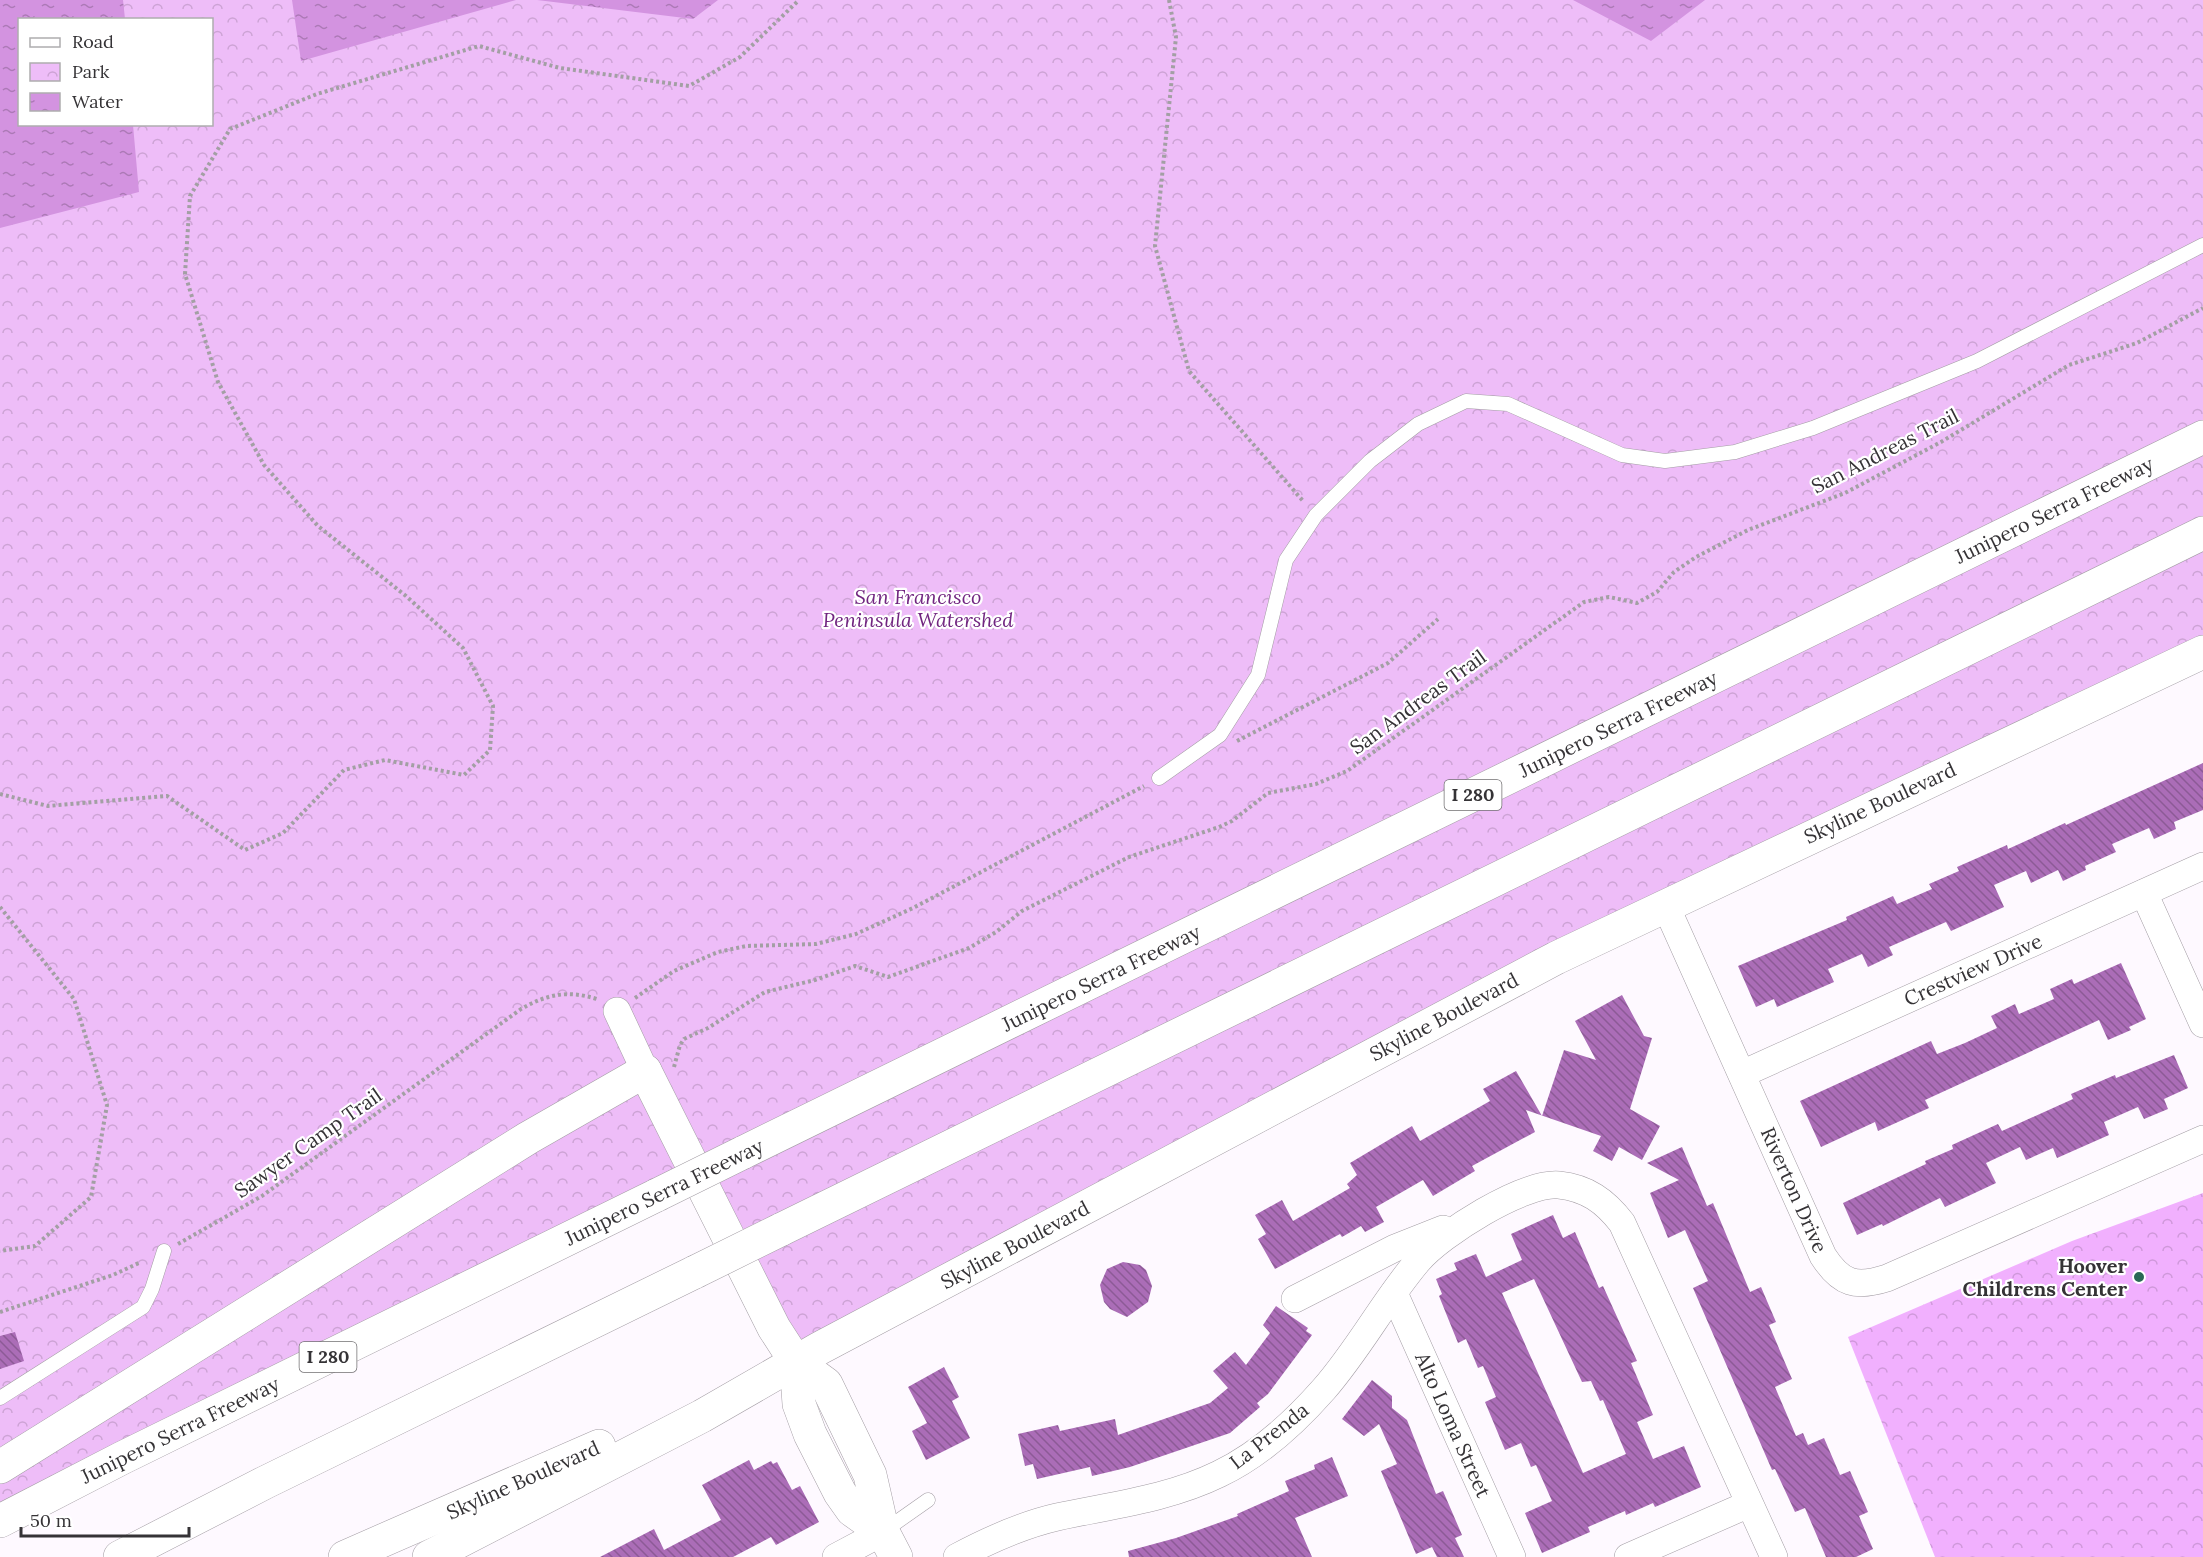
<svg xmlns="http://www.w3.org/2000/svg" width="2203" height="1557" viewBox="0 0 2203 1557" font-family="Lora,serif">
<defs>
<pattern id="forest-crowns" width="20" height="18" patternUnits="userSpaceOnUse" patternTransform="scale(1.5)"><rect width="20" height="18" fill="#f1b0fe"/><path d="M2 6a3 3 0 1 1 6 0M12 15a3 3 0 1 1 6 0" fill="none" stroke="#cf98da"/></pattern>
<pattern id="park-crowns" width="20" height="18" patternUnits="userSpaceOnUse" patternTransform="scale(1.5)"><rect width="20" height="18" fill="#eebdf8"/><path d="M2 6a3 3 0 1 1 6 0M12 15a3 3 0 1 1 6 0" fill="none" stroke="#cda3d5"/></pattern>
<pattern id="water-ripples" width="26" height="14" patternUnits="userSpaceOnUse" patternTransform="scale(1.5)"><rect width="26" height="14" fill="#d393e0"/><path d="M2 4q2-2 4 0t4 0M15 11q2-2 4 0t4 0" fill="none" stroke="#ac79b6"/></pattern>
<pattern id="building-back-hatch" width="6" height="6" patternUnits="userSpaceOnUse" patternTransform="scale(1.5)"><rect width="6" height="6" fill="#ab6db7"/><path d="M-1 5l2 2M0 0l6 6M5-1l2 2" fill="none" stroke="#8c5a96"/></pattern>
</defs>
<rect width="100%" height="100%" fill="#fef9ff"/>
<polygon fill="url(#forest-crowns)" points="2203,1193 2203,1557 1935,1557 1848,1337 2072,1241"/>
<path fill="url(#park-crowns)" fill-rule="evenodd" d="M0 0H2203V652L1949 771 792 1368 698 1176 0 1521ZM20 20H212V124H20Z"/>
<g fill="url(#water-ripples)">
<polygon points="0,0 123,0 125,19 20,20 20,124 133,125 139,192 0,228"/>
<polygon points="292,0 516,0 301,61"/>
<polygon points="537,0 718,0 693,19"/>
<polygon points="1573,0 1705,0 1651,41"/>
</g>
<g fill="url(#building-back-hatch)" fill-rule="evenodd">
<polygon points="2203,763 2203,810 2174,822 2176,829 2154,839 2149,828 2112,844 2116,852 2085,866 2086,870 2063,881 2058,870 2031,883 2026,871 1994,885 2004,907 1951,931 1946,922 1889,947 1893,955 1868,967 1862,954 1828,969 1834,982 1777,1007 1774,999 1756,1007 1738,966 1847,920 1846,917 1893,896 1897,904 1932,889 1929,884 1959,871 1957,867 2007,845 2008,849 2065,823 2066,825"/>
<polygon points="2121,963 2146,1019 2129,1027 2131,1030 2108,1040 2099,1020 1925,1100 1929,1108 1878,1131 1875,1122 1821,1147 1800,1101 1931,1041 1937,1054 1965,1043 1997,1028 1991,1016 2015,1004 2019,1014 2054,999 2050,989 2072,979 2074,984"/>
<polygon points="1622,995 1644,1036 1652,1038 1630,1109 1660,1126 1642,1160 1619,1147 1612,1161 1593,1151 1601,1136 1526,1110 1535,1132 1472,1166 1475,1171 1433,1196 1423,1180 1376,1207 1384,1222 1365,1232 1361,1226 1342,1237 1340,1234 1275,1269 1258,1239 1266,1234 1255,1215 1282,1200 1293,1221 1350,1188 1347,1184 1357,1175 1350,1163 1412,1126 1420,1141 1490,1101 1483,1089 1516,1071 1542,1116 1564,1050 1596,1060 1575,1021"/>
<polygon points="2174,1055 2188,1088 2164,1099 2168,1109 2144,1119 2138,1107 2104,1122 2109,1135 2057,1158 2053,1148 2026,1160 2020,1147 1986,1163 1996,1183 1945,1207 1940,1198 1883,1226 1882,1224 1857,1235 1843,1203 1926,1164 1925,1161 1953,1149 1952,1145 1998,1124 2002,1131 2073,1099 2071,1094 2115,1075 2116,1078"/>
<polygon points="1682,1147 1707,1206 1713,1203 1750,1292 1761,1287 1776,1322 1769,1325 1792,1379 1775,1387 1796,1436 1803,1433 1808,1445 1824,1438 1840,1475 1850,1471 1868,1512 1859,1516 1873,1549 1856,1557 1826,1557 1805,1508 1795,1512 1775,1469 1772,1470 1693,1288 1708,1281 1685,1230 1668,1238 1650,1193 1679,1180 1647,1163"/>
<path d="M1553 1215 1563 1238 1575 1232 1599 1288 1603 1286 1637 1361 1631 1363 1653 1415 1637 1422 1653 1459 1684 1446 1701 1487 1655 1507 1653 1503 1626 1515 1625 1511 1588 1527 1590 1532 1542 1553 1525 1513 1552 1501 1536 1465 1531 1467 1521 1443 1505 1450 1485 1402 1496 1397 1483 1366 1478 1368 1466 1339 1458 1343 1439 1296 1442 1294 1436 1279 1457 1270 1454 1263 1476 1254 1486 1277 1522 1260 1511 1234ZM1534 1279 1582 1382 1591 1381 1600 1401 1603 1400 1626 1454 1583 1473 1502 1293Z"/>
<polygon points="1123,1262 1140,1265 1146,1270 1152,1286 1148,1302 1127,1317 1110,1309 1104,1302 1100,1285 1107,1269"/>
<polygon points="1276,1306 1308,1328 1306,1331 1312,1335 1268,1394 1257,1403 1260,1407 1230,1433 1130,1467 1092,1476 1090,1467 1037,1479 1033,1464 1025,1466 1018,1434 1058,1425 1060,1431 1115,1419 1118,1435 1210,1403 1228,1388 1213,1371 1235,1352 1246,1365 1270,1333 1263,1325"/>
<polygon points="15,1332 24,1361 0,1369 0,1336"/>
<polygon points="944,1367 959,1397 952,1401 970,1438 926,1460 912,1431 927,1423 908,1387"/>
<polygon points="1372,1380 1392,1396 1392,1408 1407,1420 1436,1494 1443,1491 1462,1535 1455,1538 1464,1557 1437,1557 1432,1547 1416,1554 1381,1471 1397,1464 1379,1424 1364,1436 1342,1419"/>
<polygon points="1332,1457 1348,1496 1295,1518 1312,1557 1129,1557 1128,1551 1176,1538 1238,1516 1237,1514 1289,1491 1285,1481 1315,1469 1314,1465"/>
<polygon points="749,1460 754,1470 771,1461 773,1464 777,1462 792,1490 800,1486 819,1522 776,1545 771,1537 733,1557 600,1557 654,1529 664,1550 721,1520 702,1485"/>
</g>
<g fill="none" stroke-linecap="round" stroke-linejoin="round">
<g stroke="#a39da4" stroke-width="15">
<g id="lane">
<polyline points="1159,778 1220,735 1258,675 1286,560 1316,515 1370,461 1418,424 1466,401 1508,404 1622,455 1665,461 1735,452 1813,428 1977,361 2203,245"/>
<polyline points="0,1398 143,1307 152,1289 164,1251"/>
<polyline points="884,1531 928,1500"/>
</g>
</g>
<g stroke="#a39da4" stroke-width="28">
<g id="street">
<polyline points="2144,893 2203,1024"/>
<path d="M1665 904 1823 1256C1841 1284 1856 1288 1887 1278L2203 1139"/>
<polyline points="617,1011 645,1071"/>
<polyline points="1742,1074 2203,866"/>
<polyline points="1394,1293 1512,1557"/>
<polyline points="1295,1299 1395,1248 1443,1229"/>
<polyline points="836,1557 883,1532"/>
<path d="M957 1557C989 1540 1022 1525 1057 1517 1112 1505 1168 1499 1219 1474 1259 1455 1295 1422 1324 1389 1359 1349 1384 1301 1418 1261 1441 1234 1523 1182 1559 1185 1587 1188 1605 1201 1622 1223L1774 1557"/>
<polyline points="1628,1557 1749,1504"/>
</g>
</g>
<g stroke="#a39da4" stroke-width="34">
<g id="secondary">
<polyline points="645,1071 774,1328 796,1362 826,1384 870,1475 883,1532 896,1557"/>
<polyline points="796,1362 799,1404 810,1434 840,1493 852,1510 883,1532"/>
<polyline points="345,1557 599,1446"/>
<polyline points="429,1557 702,1416 820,1348 1556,958 2203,652"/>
</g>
</g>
<g stroke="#a39da4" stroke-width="34">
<g id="highway">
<polyline points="742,1153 2203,437"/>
<polyline points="780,1230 2203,533"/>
<polyline points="0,1467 528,1138 645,1071"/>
<polyline points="0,1521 122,1458 657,1195"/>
<polyline points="120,1557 266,1482 695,1272"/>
</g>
</g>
<g stroke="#a39fa4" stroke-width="4" stroke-dasharray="3 3" stroke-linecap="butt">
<polyline points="1169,0 1176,37 1155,246 1189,371 1304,502"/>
<polyline points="1237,741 1388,663 1438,619"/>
<polyline points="0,794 48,806 167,796 245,850 283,833 344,770 385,760 464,775 490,750 493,706 463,648 406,596 318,526 264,465 218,382 185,274 190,196 230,129 317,94 479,46 560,68 689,86 740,57 799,0"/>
<polyline points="0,907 74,999 107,1105 91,1197 35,1246 0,1251"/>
<polyline points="635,998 674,971 718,952 746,946 816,944 856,934 913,908 1144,786"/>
<polyline points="674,1067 680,1045 684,1039 708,1028 765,992 815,980 855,966 888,977 969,948 996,932 1022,911 1129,857 1219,827 1232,821 1268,793 1316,784 1347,771 1584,602 1609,597 1637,603 1657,592 1674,572 1696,557 1748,530 1845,493 1941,442 2069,365 2137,343 2203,308"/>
<path d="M178 1244 262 1196 521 1009C547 994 568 990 597 999"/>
<polyline points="0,1312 113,1275 141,1262"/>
</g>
<use href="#lane" stroke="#fff" stroke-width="14"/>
<use href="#street" stroke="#fff" stroke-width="27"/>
<use href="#secondary" stroke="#fff" stroke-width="33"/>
<use href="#highway" stroke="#fff" stroke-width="33"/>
<g stroke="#a39da4" stroke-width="34" stroke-linecap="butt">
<g id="highway-bridge">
<polyline points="657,1195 742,1153"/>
<polyline points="695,1272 780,1230"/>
</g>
</g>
<use href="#highway-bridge" stroke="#fff" stroke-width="33"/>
</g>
<circle fill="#296855" stroke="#fff" stroke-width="2" cx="2139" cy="1277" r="6"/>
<g text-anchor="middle" stroke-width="4.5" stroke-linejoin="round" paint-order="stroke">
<g fill="#fff" stroke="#727072" stroke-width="1.5">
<rect x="1444.5" y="780" width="57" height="30" rx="4.5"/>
<rect x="299.5" y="1342" width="57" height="30" rx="4.5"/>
</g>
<g font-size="18" font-weight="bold" fill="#353336">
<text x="1473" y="801">I 280</text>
<text x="328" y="1363">I 280</text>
</g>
<g font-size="20" fill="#353336" stroke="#fff">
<text transform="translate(1885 451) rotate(-27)" y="7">San Andreas Trail</text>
<text transform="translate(2054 510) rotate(-26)" y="7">Junipero Serra Freeway</text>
<text transform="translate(1418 702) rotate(-36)" y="7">San Andreas Trail</text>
<text transform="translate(1618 724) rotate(-26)" y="7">Junipero Serra Freeway</text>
<text transform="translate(1880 803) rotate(-25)" y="7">Skyline Boulevard</text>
<text transform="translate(1973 970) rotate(-24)" y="7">Crestview Drive</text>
<text transform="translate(1101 978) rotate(-26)" y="7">Junipero Serra Freeway</text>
<text transform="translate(1444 1017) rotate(-28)" y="7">Skyline Boulevard</text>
<text transform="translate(308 1143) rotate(-35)" y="7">Sawyer Camp Trail</text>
<text transform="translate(1794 1190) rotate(66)" y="7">Riverton Drive</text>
<text transform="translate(664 1192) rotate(-26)" y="7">Junipero Serra Freeway</text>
<text transform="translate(1015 1245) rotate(-28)" y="7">Skyline Boulevard</text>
<text transform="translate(1453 1425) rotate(66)" y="7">Alto Loma Street</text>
<text transform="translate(180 1430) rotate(-26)" y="7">Junipero Serra Freeway</text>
<text transform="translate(1269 1436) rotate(-38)" y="7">La Prenda</text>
<text transform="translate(523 1480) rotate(-24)" y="7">Skyline Boulevard</text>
</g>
<g font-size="20" font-style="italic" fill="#712580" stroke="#fff">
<text x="918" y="604">San Francisco<tspan x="918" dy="23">Peninsula Watershed</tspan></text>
</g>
<g font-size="20" font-weight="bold" fill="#353336" stroke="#fff" text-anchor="end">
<text x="2127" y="1273">Hoover<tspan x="2127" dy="23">Childrens Center</tspan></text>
</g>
</g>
<rect x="18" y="18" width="195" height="108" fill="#ffffff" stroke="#aeadaf" stroke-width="1.5"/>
<rect x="30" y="38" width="30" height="9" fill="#ffffff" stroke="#aeadaf" stroke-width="1.5"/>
<text x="72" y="48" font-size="18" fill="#353336">Road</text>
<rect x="30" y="63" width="30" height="18" fill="url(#park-crowns)" stroke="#aeadaf" stroke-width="1.5"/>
<text x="72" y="78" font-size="18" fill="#353336">Park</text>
<rect x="30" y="93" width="30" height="18" fill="url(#water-ripples)" stroke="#aeadaf" stroke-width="1.5"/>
<text x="72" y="108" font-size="18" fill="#353336">Water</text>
<path d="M21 1527v9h168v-9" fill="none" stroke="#353336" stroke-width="3"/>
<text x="30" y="1527" font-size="18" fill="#353336" stroke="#ffffff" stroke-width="4.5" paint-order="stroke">50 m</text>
</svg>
